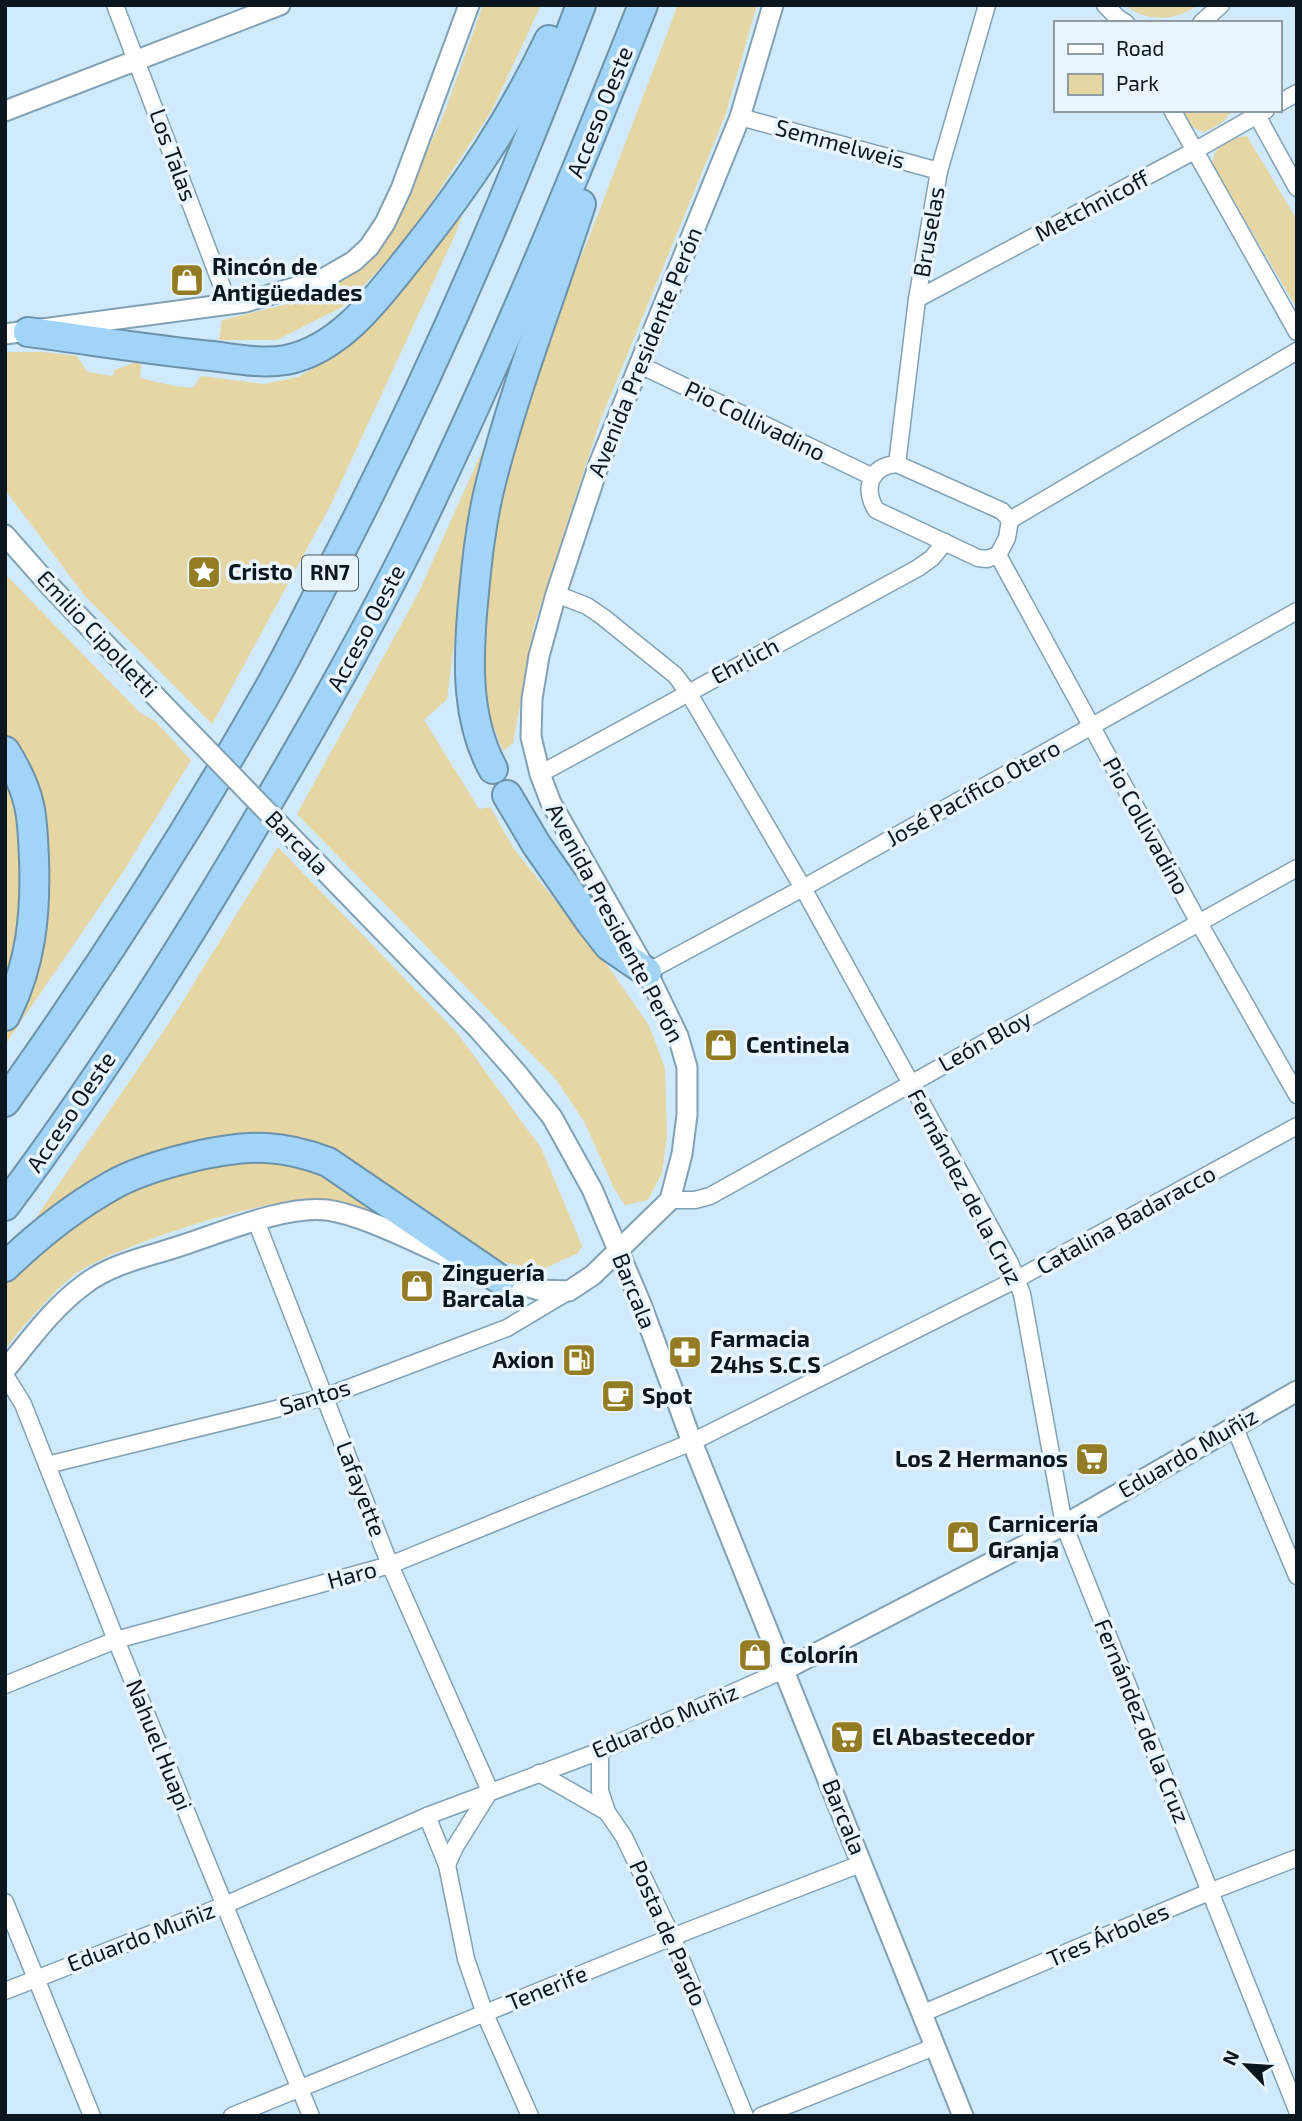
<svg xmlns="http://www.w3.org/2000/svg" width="1302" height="2121" viewBox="0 0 1302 2121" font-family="'Exo 2',sans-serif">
<rect width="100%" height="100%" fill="#d0e9fb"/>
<g fill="#e5d6a3">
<polygon points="483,5 541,5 492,110 406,241 344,306 277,340 219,340 222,320 304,300 360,268 391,230 444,114"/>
<polygon points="678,5 757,5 725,116 600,421 534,626 513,743 503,751 485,705 483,670 487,555 528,389 599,212"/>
<path d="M1125 5H1198C1175 21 1148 23 1125 5Z"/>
<path d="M1183 110H1231C1227 122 1215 127 1204 132L1192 127Z"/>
<polygon points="1247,136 1297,220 1297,309 1212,163 1215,153 1226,139"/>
<polygon points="466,204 455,235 330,506 212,724 85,596 5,490 5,352 43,352 77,356 87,372 113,376 115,370 136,362 141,365 140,378 174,386 193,388 201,376 264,384 298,377 335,356 457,205"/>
<polygon points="498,416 466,547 447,699 424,720 479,809 490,807 514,849 612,972 649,1026 665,1068 667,1136 662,1173 648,1200 625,1205 614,1188 585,1123 555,1078 297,814 418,594"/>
<polygon points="5,574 139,712 155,721 191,760 121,875 5,1045 5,1025 35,929 5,743"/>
<path d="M5 775C31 813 23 939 5 980Z"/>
<polygon points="278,847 458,1034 541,1148 582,1246 578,1253 541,1270 490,1259 319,1146 225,1140 35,1228 31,1225 170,1022"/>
<path d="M269 1161 305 1166 341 1183 413 1231C385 1220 357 1205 328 1200 282 1191 106 1247 70 1278 47 1298 24 1325 5 1349V1285C35 1257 65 1228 100 1207 151 1177 211 1165 269 1161Z"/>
</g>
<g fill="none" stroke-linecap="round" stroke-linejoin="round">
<g stroke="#82a1b5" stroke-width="19">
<g id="minor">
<polyline points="115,5 229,305"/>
<polyline points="1105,5 1118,18 1126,23"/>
<polyline points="1201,23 1221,5"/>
<polyline points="1279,103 1297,93"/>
<polyline points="1172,110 1297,332"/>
<polyline points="1254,110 1297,188"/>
<polyline points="740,117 939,171"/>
<polyline points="917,299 1196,150 1266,110"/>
<polyline points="638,364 873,477"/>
<polyline points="897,464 917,299 939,171 987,5"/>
<path d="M897 464 1002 511 1010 520 1007 538 998 555 987 559 978 558 876 510C863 488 870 466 897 464Z"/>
<polyline points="1010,520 1297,351"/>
<polyline points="998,555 1199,923 1297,1095"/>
<polyline points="556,594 587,606 603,617 675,675 688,692 803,888 1010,1263 1022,1294 1064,1525 1297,2110"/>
<polyline points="540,774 918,568 932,558 945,542"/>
<polyline points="647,972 803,888 1297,611"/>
<polyline points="670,1200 695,1200 710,1196 1297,868"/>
<polyline points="256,1221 390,1565 490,1791 455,1847 447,1865"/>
<polyline points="5,1375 23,1404 116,1640 311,2116"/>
<polyline points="1234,1426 1297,1576"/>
<polyline points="47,1465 325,1397 507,1328 569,1291"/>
<polyline points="5,1685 116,1640 390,1565 692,1442 1017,1279 1297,1126"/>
<polyline points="600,1751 600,1791 607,1812 624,1837 672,1937 745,2116"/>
<polyline points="539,1773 607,1812"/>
<polyline points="427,1816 447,1865 466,1959 485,2014 530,2116"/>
<polyline points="5,1902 92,2116"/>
<polyline points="5,1991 225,1905 427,1816 600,1751 784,1670"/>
<polyline points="921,2014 1209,1892 1297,1858"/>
<polyline points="232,2116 672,1937 863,1863"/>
<polyline points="761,2116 934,2047"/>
</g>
</g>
<g stroke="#82a1b5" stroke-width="23">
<g id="tertiary">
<polyline points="5,111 280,5"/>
<polyline points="5,334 245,302 321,280 354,261 369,247 385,223 401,189 469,5"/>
<polyline points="5,535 49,585 161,702"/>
<polyline points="282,827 478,1029 516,1072 552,1117 592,1189 641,1304 692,1442 963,2116"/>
<polyline points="490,1275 539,1290 569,1291 593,1275 670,1200 682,1154 687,1115 687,1067 678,1036 647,972 551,803 540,774 531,737 532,699 539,656 556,594 599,464 740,117 773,5"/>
<path d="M5 1370C30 1340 53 1307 85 1284 112 1263 151 1256 183 1245 223 1232 286 1205 327 1210 364 1215 420 1245 456 1260"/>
<polyline points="784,1670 1064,1525 1297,1391"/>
</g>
</g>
<g stroke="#6c92aa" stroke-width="32">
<g id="motorway">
<path d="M28 332C90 340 151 350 212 356 236 359 262 364 286 360 342 349 380 294 413 253 468 184 511 120 549 40"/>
<path d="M5 751C15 767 25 786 29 805 33 822 33 841 34 859 36 914 31 966 5 1016"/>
<path d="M493 769C467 721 468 667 472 614 476 570 480 525 491 482 515 388 551 296 581 204"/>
<polyline points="507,795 536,844 591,923 609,946 647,972"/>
<path d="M5 1102C99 970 187 833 267 692 287 657 304 622 322 587 421 399 506 204 581 5"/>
<path d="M5 1206C101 1078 187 941 267 804 319 715 370 626 415 534 499 361 572 184 643 5"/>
<path d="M5 1267C37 1236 72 1208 111 1186 147 1165 225 1146 266 1148 288 1149 307 1154 328 1162L501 1280"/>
</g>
</g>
<use href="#minor" stroke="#fff" stroke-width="16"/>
<use href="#tertiary" stroke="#fff" stroke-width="19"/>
<use href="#motorway" stroke="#a1d4f6" stroke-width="28"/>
<g stroke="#82a1b5" stroke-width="23" stroke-linecap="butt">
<polyline id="tertiary-bridge" points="161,702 282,827"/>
</g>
<use href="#tertiary-bridge" stroke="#fff" stroke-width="19"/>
</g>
<defs>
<g id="shop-square" transform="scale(1.75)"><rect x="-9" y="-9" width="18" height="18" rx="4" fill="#937c23" stroke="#e8f5fe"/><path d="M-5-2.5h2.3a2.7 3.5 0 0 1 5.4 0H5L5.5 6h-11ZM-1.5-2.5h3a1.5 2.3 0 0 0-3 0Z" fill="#fff"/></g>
<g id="sight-square" transform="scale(1.75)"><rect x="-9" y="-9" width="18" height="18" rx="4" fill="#937c23" stroke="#e8f5fe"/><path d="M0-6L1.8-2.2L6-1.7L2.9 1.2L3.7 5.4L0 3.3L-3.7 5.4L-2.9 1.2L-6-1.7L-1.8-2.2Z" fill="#fff"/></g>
<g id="pharmacy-square" transform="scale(1.75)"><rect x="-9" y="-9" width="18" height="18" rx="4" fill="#937c23" stroke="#e8f5fe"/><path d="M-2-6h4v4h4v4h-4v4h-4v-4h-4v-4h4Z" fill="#fff"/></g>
<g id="fuel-square" transform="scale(1.75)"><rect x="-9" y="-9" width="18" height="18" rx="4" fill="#937c23" stroke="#e8f5fe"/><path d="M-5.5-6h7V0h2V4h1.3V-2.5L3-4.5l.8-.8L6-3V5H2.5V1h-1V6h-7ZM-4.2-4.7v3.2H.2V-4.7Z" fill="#fff"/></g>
<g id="cafe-square" transform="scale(1.75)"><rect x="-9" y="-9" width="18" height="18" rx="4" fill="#937c23" stroke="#e8f5fe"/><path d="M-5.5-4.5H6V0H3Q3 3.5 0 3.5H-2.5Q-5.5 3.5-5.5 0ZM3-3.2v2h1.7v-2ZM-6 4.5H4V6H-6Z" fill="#fff"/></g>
<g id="supermarket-square" transform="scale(1.75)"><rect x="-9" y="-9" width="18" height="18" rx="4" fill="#937c23" stroke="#e8f5fe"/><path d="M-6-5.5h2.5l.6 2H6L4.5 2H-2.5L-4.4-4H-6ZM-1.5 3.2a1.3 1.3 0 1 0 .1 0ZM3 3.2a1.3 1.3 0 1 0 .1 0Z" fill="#fff"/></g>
</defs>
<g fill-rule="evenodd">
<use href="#shop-square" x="187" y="280"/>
<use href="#sight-square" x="204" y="572"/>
<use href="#shop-square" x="721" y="1045"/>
<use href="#shop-square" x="417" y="1286"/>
<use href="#pharmacy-square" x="685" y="1352"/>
<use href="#fuel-square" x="579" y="1360"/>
<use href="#cafe-square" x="618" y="1396"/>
<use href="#supermarket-square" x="1092" y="1459"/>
<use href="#shop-square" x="963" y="1537"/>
<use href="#shop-square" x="755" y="1655"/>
<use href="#supermarket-square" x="847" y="1737"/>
</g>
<g text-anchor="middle" stroke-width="7" stroke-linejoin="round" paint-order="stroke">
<rect fill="#e8f5fe" stroke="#4d5961" stroke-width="2" x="302" y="555.5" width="56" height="35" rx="5"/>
<g font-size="21" font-weight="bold" fill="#0b161e">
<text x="330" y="580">RN7</text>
</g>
<g font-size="23" fill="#0b161e" stroke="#e8f5fe">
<text transform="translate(600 112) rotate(-68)" y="8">Acceso Oeste</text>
<text transform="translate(840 144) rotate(15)" y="8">Semmelweis</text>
<text transform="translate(173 155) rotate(70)" y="8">Los Talas</text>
<text transform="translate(1092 206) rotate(-28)" y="8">Metchnicoff</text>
<text transform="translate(929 232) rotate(-80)" y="8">Bruselas</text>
<text transform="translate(645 352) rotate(-68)" y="8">Avenida Presidente Perón</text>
<text transform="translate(755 421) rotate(26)" y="8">Pio Collivadino</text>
<text transform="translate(366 628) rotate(-62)" y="8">Acceso Oeste</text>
<text transform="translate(97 634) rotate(47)" y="8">Emilio Cipolletti</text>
<text transform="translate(745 661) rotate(-28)" y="8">Ehrlich</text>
<text transform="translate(973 793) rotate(-29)" y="8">José Pacífico Otero</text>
<text transform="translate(1146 826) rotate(61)" y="8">Pio Collivadino</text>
<text transform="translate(297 843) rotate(46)" y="8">Barcala</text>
<text transform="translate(615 923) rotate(62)" y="8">Avenida Presidente Perón</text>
<text transform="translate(985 1041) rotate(-29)" y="8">León Bloy</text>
<text transform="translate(71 1112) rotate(-56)" y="8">Acceso Oeste</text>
<text transform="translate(965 1187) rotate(62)" y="8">Fernández de la Cruz</text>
<text transform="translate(1126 1220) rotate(-29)" y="8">Catalina Badaracco</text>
<text transform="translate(634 1291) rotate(68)" y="8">Barcala</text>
<text transform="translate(315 1397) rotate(-17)" y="8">Santos</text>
<text transform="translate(1188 1453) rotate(-30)" y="8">Eduardo Muñiz</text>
<text transform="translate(361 1489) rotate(69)" y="8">Lafayette</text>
<text transform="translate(352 1575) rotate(-15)" y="8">Haro</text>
<text transform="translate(665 1721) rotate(-23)" y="8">Eduardo Muñiz</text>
<text transform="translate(1142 1721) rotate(68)" y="8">Fernández de la Cruz</text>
<text transform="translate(159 1745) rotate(68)" y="8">Nahuel Huapi</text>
<text transform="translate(844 1817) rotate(68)" y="8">Barcala</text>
<text transform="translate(668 1933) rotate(66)" y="8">Posta de Pardo</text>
<text transform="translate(1108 1935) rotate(-23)" y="8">Tres Árboles</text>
<text transform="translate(141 1937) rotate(-21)" y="8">Eduardo Muñiz</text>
<text transform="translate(547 1988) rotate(-22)" y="8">Tenerife</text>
</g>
<g font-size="23" font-weight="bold" fill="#0b161e" stroke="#e8f5fe" text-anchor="start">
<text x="212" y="275">Rincón de<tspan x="212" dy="26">Antigüedades</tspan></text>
<text x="228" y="580">Cristo</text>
<text x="746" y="1053">Centinela</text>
<text x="442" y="1281">Zinguería<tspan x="442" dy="26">Barcala</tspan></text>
<text x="710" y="1347">Farmacia<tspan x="710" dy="26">24hs S.C.S</tspan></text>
<text x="554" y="1368" text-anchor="end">Axion</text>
<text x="642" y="1404">Spot</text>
<text x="1068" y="1467" text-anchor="end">Los 2 Hermanos</text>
<text x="988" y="1532">Carnicería<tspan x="988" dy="26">Granja</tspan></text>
<text x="780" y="1663">Colorín</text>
<text x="872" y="1745">El Abastecedor</text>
</g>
</g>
<rect width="1302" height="2121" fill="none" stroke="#0b161e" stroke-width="14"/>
<rect x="1054" y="21" width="228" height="91" fill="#e8f5fe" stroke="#909ca4" stroke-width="2"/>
<rect x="1068" y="44" width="35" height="10" fill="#ffffff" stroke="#909ca4" stroke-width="2"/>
<text x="1116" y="56" font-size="21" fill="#0b161e">Road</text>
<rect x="1068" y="74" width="35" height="21" fill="#e5d6a3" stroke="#909ca4" stroke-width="2"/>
<text x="1116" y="91" font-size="21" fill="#0b161e">Park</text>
<g transform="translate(1246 2065) rotate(295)" stroke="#e8f5fe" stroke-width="5" paint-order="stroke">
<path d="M0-5L12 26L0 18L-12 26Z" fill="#0b161e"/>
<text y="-10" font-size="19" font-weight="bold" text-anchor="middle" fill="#0b161e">N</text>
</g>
</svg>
